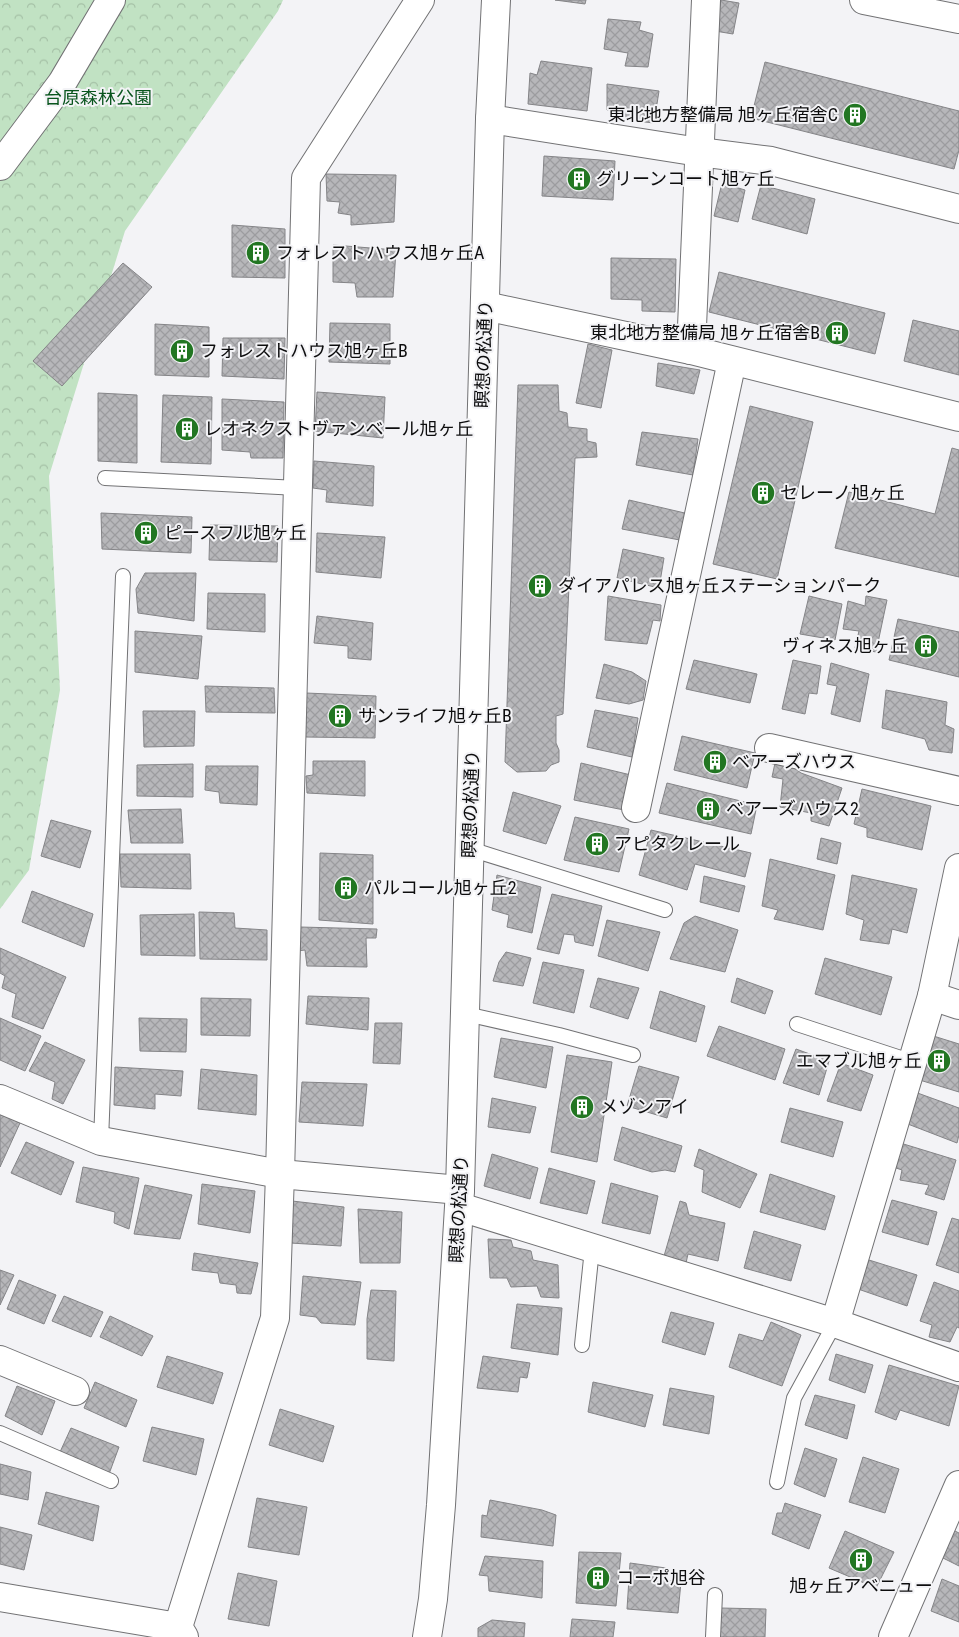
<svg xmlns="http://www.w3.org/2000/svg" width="959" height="1637" viewBox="0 0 959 1637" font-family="'Roboto Condensed','Noto Sans JP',sans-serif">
<defs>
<pattern id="park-crowns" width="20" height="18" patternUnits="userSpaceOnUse" patternTransform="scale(1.25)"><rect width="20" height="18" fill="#c1e2c3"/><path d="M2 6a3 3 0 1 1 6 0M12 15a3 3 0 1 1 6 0" fill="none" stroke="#a5c1a6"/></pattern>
<pattern id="building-cross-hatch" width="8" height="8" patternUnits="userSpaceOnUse" patternTransform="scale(1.25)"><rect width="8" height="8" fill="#b7b7ba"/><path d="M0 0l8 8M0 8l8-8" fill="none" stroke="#9c9c9f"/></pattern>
</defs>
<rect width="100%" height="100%" fill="#f3f3f6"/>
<polygon fill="url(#park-crowns)" points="0,0 283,0 278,11 125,231 49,476 60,690 29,870 0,909"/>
<g fill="url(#building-cross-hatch)" stroke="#848487">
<polygon points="555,0 586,0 585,4"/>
<polygon points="721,0 739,3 733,34 715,31"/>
<polygon points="608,19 641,22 639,30 653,34 648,67 625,66 628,53 604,49"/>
<polygon points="541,61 592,68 587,111 528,104 530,73 537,75"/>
<polygon points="765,62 959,111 959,150 954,169 751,118"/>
<polygon points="607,84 659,91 654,123 618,119 616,112 607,110"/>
<polygon points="544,156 615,161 613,200 542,196"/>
<polygon points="326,174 396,175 394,222 351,225 351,215 338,213 340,202 327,201"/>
<polygon points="722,183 745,190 738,222 714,216"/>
<polygon points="761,185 815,199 807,234 752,219"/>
<polygon points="232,225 285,229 285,278 232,277"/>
<polygon points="333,245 396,250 393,297 357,297 355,283 333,282"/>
<polygon points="611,258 676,259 675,312 642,311 642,300 611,299"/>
<polygon points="123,263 152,287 62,386 33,361"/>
<polygon points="719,272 885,313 875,354 709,312"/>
<polygon points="913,320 959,331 959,375 904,361"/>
<polygon points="330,323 390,324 390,364 329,362"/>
<polygon points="155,324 209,327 209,377 155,375"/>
<polygon points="223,338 285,338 284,379 222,376"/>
<polygon points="588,344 612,350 601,408 576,403"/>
<polygon points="658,363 700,370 694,394 656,386"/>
<polygon points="518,385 558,385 559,411 567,413 568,427 587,429 587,441 596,443 597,457 575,458 563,714 556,716 556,743 559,750 559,762 551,765 546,771 517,772 505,762"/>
<polygon points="317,392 385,397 383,438 315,431"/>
<polygon points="98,393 137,395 137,463 98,461"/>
<polygon points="163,395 212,397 211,464 161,462"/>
<polygon points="222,399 284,402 283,458 251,458 250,452 222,450"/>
<polygon points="750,406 813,422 777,579 713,564"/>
<polygon points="642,432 698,439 693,475 636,465"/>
<polygon points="952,448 959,450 959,577 835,548 849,492 935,514"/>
<polygon points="314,461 374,466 373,506 326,502 327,490 313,488"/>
<polygon points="629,500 689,514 685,541 622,529"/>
<polygon points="101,513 192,517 191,553 102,549"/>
<polygon points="210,525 278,526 277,562 209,560"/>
<polygon points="317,533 385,537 381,578 316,572"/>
<polygon points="623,549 664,558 659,588 617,578"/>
<polygon points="145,573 196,573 194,621 138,613 136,589"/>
<polygon points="208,593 265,594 265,632 207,629"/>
<polygon points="608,596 661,605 660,621 653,620 647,644 605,640"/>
<polygon points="809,596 842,604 835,640 800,634"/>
<polygon points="866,596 887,600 876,652 855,648 859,631 843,629 848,601 865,606"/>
<polygon points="317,616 373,623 371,660 348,658 348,646 314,643"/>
<polygon points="898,619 959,632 959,677 889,660"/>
<polygon points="135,631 202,636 198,679 135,672"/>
<polygon points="694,660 757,674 750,703 686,689"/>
<polygon points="793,660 821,666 817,694 809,693 805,714 782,709"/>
<polygon points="831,663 869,674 860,722 831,714 837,686 827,684"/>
<polygon points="604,664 632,672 646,681 643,700 629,704 596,698"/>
<polygon points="205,686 274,688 275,713 206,712"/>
<polygon points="886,690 947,702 945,725 954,729 952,753 929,750 925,739 882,728"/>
<polygon points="306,693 376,696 375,738 305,737"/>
<polygon points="595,710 638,718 632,757 587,747"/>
<polygon points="143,711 195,711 194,746 144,747"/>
<polygon points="682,736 755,753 747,788 674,770"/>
<polygon points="313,761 365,761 365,796 307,793 306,776 313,775"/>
<polygon points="581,763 631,775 624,810 574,800"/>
<polygon points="775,763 790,765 801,773 842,788 829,826 811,821 811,813 780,807 783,779 772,777"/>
<polygon points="193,764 193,797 137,796 137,765"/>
<polygon points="206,766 258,766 257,805 220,803 219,792 205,790"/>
<polygon points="667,783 757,805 751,834 659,813"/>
<polygon points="862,789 931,806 922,850 867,837 867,828 854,824"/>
<polygon points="513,792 561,806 546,844 503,831"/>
<polygon points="181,809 183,843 131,843 128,810"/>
<polygon points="575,817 629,829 619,872 564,860"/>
<polygon points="51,820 91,831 80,868 41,856"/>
<polygon points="651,830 751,853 745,877 695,864 687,890 639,875"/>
<polygon points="821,838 841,843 837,864 817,859"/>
<polygon points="320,853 373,855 373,924 319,920"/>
<polygon points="120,854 190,854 191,889 121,887"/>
<polygon points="770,859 835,875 823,930 774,919 778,910 762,906"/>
<polygon points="497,875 541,887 532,933 507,927 509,915 492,910"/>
<polygon points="852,875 917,889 907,933 892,929 889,944 860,940 864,920 846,914"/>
<polygon points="704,876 745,886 739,912 700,902"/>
<polygon points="32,891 93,914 84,947 22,922"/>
<polygon points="552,894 602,906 593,946 575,942 574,935 564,934 559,954 537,949"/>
<polygon points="199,912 234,913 235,928 267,930 267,960 200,959"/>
<polygon points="194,914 195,956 141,955 140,915"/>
<polygon points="695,916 738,930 725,972 670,959 684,923"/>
<polygon points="607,920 660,932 648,971 598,956"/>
<polygon points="300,927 377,929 376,938 366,938 367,967 307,966 305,950 297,951"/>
<polygon points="0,948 66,977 43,1029 12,1017 16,994 2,988 5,976 0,973"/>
<polygon points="506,952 531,958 523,986 493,981 499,962"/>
<polygon points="825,958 892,977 881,1015 815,994"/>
<polygon points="543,962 584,970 574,1013 533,1003"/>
<polygon points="598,978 639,988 628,1019 590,1007"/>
<polygon points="737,978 773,991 765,1014 731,1002"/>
<polygon points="660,991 705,1006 696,1042 650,1028"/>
<polygon points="308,996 369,998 368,1030 306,1024"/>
<polygon points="201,998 251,999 250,1036 201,1035"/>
<polygon points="0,1018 41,1036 25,1071 0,1060"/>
<polygon points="139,1018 187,1019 186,1052 140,1051"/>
<polygon points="375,1023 402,1023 400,1064 373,1063"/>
<polygon points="719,1026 785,1049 775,1080 707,1056"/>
<polygon points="927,1034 959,1044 959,1092 913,1078"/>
<polygon points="501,1038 553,1047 546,1088 494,1077"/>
<polygon points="45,1042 85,1060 63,1104 52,1099 55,1082 29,1071"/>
<polygon points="796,1049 829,1061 819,1095 783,1083"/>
<polygon points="567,1055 612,1062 597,1162 551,1152"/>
<polygon points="841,1063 873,1075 861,1111 827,1101"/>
<polygon points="639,1066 679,1077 667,1118 627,1106"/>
<polygon points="115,1067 183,1071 181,1096 155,1094 155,1109 114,1105"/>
<polygon points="201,1069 257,1075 256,1115 198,1109"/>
<polygon points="302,1082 367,1084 363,1126 299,1122"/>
<polygon points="912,1091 959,1108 959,1135 957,1143 900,1121"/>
<polygon points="492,1098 536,1107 530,1133 488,1127"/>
<polygon points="790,1108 843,1122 833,1157 781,1142"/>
<polygon points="0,1113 20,1123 0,1167"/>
<polygon points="622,1127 682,1146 675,1172 665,1170 652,1172 614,1160"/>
<polygon points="26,1142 74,1162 61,1195 11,1173"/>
<polygon points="897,1142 956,1160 944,1200 925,1194 929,1185 900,1180 902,1170 887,1165"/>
<polygon points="699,1149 757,1174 740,1208 702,1192 704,1170 694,1166"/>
<polygon points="492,1154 538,1168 530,1199 484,1186"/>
<polygon points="83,1167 139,1178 129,1229 114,1223 115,1212 76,1202"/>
<polygon points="549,1168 595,1181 587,1214 540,1203"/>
<polygon points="770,1174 835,1196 825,1230 760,1212"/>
<polygon points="611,1183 658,1196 650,1234 602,1223"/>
<polygon points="202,1184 255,1191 250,1233 198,1224"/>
<polygon points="145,1185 192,1195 180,1239 134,1234"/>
<polygon points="892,1200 937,1212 928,1245 882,1232"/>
<polygon points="292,1201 344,1207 341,1246 290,1243"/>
<polygon points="680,1201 686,1203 689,1215 725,1223 718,1261 688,1254 686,1263 664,1256"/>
<polygon points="358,1209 402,1212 400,1263 360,1263"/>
<polygon points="952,1218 959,1220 959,1273 936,1265"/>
<polygon points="754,1231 801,1245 791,1281 744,1268"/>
<polygon points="488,1239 511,1240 513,1247 531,1251 533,1260 558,1265 559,1298 541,1297 537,1286 511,1287 507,1278 490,1278"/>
<polygon points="194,1253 258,1263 251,1294 237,1293 236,1285 220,1283 218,1273 192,1270"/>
<polygon points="869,1260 917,1275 907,1306 858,1289"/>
<polygon points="0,1270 14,1275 0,1305"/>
<polygon points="303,1276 361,1282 355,1325 321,1323 316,1317 300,1315"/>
<polygon points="19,1280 56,1295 44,1324 7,1309"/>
<polygon points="934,1282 959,1291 959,1328 957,1327 950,1342 929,1337 932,1325 920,1321"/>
<polygon points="371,1290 396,1291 394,1361 367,1359 367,1319"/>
<polygon points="64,1296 103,1312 91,1337 52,1321"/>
<polygon points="517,1304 562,1308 558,1355 511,1348"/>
<polygon points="671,1312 714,1323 705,1355 662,1342"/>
<polygon points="110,1316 153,1336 142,1356 100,1337"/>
<polygon points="771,1322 801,1335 782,1386 729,1367 739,1334 763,1341"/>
<polygon points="836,1354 873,1365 865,1393 829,1380"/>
<polygon points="167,1356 223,1373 213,1404 157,1387"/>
<polygon points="483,1356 530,1363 527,1378 520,1377 518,1392 477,1388"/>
<polygon points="889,1365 959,1386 949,1426 900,1410 896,1420 875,1412"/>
<polygon points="95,1382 137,1400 126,1427 84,1408"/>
<polygon points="593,1382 653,1395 645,1427 588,1412"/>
<polygon points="17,1386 55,1401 42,1435 5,1416"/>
<polygon points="670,1388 714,1396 709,1434 663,1425"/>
<polygon points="815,1395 855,1405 847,1439 805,1425"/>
<polygon points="280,1409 334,1426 323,1462 269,1445"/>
<polygon points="152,1427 204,1439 196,1475 143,1461"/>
<polygon points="71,1428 119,1447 109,1474 60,1452"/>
<polygon points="805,1448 837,1459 825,1497 794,1484"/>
<polygon points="863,1457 899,1469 885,1513 849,1502"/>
<polygon points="0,1464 31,1472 28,1500 0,1494"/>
<polygon points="46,1492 99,1506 93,1541 38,1524"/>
<polygon points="257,1498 307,1507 299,1555 248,1547"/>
<polygon points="490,1500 542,1510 556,1515 553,1546 481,1537 482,1515 487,1516"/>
<polygon points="785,1503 821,1515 809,1549 772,1534 777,1513 782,1513"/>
<polygon points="0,1527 32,1535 24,1570 0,1564"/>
<polygon points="951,1529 959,1533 959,1566 937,1555"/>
<polygon points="845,1531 894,1552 876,1588 829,1568"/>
<polygon points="579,1552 621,1553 616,1606 576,1603"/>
<polygon points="485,1556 543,1561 542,1598 489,1591 488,1576 479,1575"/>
<polygon points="630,1563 666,1568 665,1580 681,1582 678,1613 627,1609"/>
<polygon points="238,1573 277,1581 269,1626 228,1619"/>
<polygon points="942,1579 959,1586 959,1622 931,1611"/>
<polygon points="721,1608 766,1609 765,1637 720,1637"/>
<polygon points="572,1619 615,1622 613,1637 570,1637"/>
<polygon points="492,1620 525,1623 524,1637 478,1637 478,1628"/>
</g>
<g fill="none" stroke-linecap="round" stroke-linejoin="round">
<g stroke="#727274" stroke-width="16">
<g id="lane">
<polyline points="105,478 298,488"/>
<polyline points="470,849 665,910"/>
<polyline points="466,1014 559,1035 633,1055"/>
<polyline points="797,1024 913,1062"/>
<polyline points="101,1141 123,576"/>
<polyline points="582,1345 592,1249"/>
<polyline points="0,1433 111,1481"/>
<polyline points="777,1482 794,1398 835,1323"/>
<polyline points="713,1637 715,1595"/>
</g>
</g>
<g stroke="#727274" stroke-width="30">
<g id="street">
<polyline points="864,0 959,19"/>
<polyline points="490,119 699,152 771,161 959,209"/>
<polyline points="0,166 62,83 111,0"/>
<polyline points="485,306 691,350 959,417"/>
<polyline points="691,350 706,0"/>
<polyline points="769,748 959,791"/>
<polyline points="636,808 732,361"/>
<polyline points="932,996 959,1005"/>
<polyline points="0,1099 101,1141 280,1174 460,1190"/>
<polyline points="460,1207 835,1323 959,1367"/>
<polyline points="835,1323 932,996 959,868"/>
<polyline points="0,1360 75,1391"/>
<polyline points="0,1597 178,1627"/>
<polyline points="184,1637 178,1627 275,1318 280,1174 306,178 420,0"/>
<polyline points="893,1637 959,1485"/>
</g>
</g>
<g stroke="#727274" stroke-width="30">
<polyline id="secondary" points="427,1637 433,1599 441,1505 460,1190 490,119 496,0"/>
</g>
<use href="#lane" stroke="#fff" stroke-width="14"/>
<use href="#street" stroke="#fff" stroke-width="28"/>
<use href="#secondary" stroke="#fff" stroke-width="28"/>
</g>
<defs>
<g id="building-disc" transform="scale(1.25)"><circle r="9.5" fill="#227622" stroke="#f3f3f6"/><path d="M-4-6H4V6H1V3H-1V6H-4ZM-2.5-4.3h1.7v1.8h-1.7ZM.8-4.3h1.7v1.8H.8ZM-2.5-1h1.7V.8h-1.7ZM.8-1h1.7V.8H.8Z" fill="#fff"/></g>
</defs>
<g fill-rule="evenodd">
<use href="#building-disc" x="855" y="115"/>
<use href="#building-disc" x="579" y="179"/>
<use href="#building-disc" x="258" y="253"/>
<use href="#building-disc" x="837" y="333"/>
<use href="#building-disc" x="182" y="351"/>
<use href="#building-disc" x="187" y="429"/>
<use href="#building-disc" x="763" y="493"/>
<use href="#building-disc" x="146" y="533"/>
<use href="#building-disc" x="540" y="586"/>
<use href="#building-disc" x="926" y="646"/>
<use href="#building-disc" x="340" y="716"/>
<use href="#building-disc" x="715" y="762"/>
<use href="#building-disc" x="708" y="809"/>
<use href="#building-disc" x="597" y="844"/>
<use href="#building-disc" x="346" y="888"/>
<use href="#building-disc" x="939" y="1061"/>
<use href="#building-disc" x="582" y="1107"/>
<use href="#building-disc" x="861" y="1560"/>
<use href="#building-disc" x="598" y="1578"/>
</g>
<g text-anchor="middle" stroke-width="4" stroke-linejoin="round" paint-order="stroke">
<g font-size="18" fill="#09551d" stroke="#f3f3f6">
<text x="98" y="104">台原森林公園</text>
</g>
<g font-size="18" fill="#0d0d0e" stroke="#f3f3f6" text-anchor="start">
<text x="838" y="121" text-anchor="end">東北地方整備局 旭ヶ丘宿舎C</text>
<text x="596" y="185">グリーンコート旭ヶ丘</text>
<text x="276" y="259">フォレストハウス旭ヶ丘A</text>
<text x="820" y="339" text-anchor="end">東北地方整備局 旭ヶ丘宿舎B</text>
<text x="200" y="357">フォレストハウス旭ヶ丘B</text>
<text x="204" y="435">レオネクストヴァンベール旭ヶ丘</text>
<text x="780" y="499">セレーノ旭ヶ丘</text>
<text x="164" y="539">ピースフル旭ヶ丘</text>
<text x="558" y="592">ダイアパレス旭ヶ丘ステーションパーク</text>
<text x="908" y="652" text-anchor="end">ヴィネス旭ヶ丘</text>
<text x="358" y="722">サンライフ旭ヶ丘B</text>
<text x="732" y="768">ベアーズハウス</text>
<text x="726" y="815">ベアーズハウス2</text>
<text x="614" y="850">アピタクレール</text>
<text x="364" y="894">パルコール旭ヶ丘2</text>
<text x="922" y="1067" text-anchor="end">エマブル旭ヶ丘</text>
<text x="600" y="1113">メゾンアイ</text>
<text x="616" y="1584">コーポ旭谷</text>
<text x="861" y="1592" text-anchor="middle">旭ヶ丘アベニュー</text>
</g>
<g font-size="18" fill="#0d0d0e" stroke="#f3f3f6">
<text transform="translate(484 354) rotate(-88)" y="6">瞑想の松通り</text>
<text transform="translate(471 804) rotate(-88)" y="6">瞑想の松通り</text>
<text transform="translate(459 1209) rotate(-87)" y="6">瞑想の松通り</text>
</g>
</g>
</svg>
